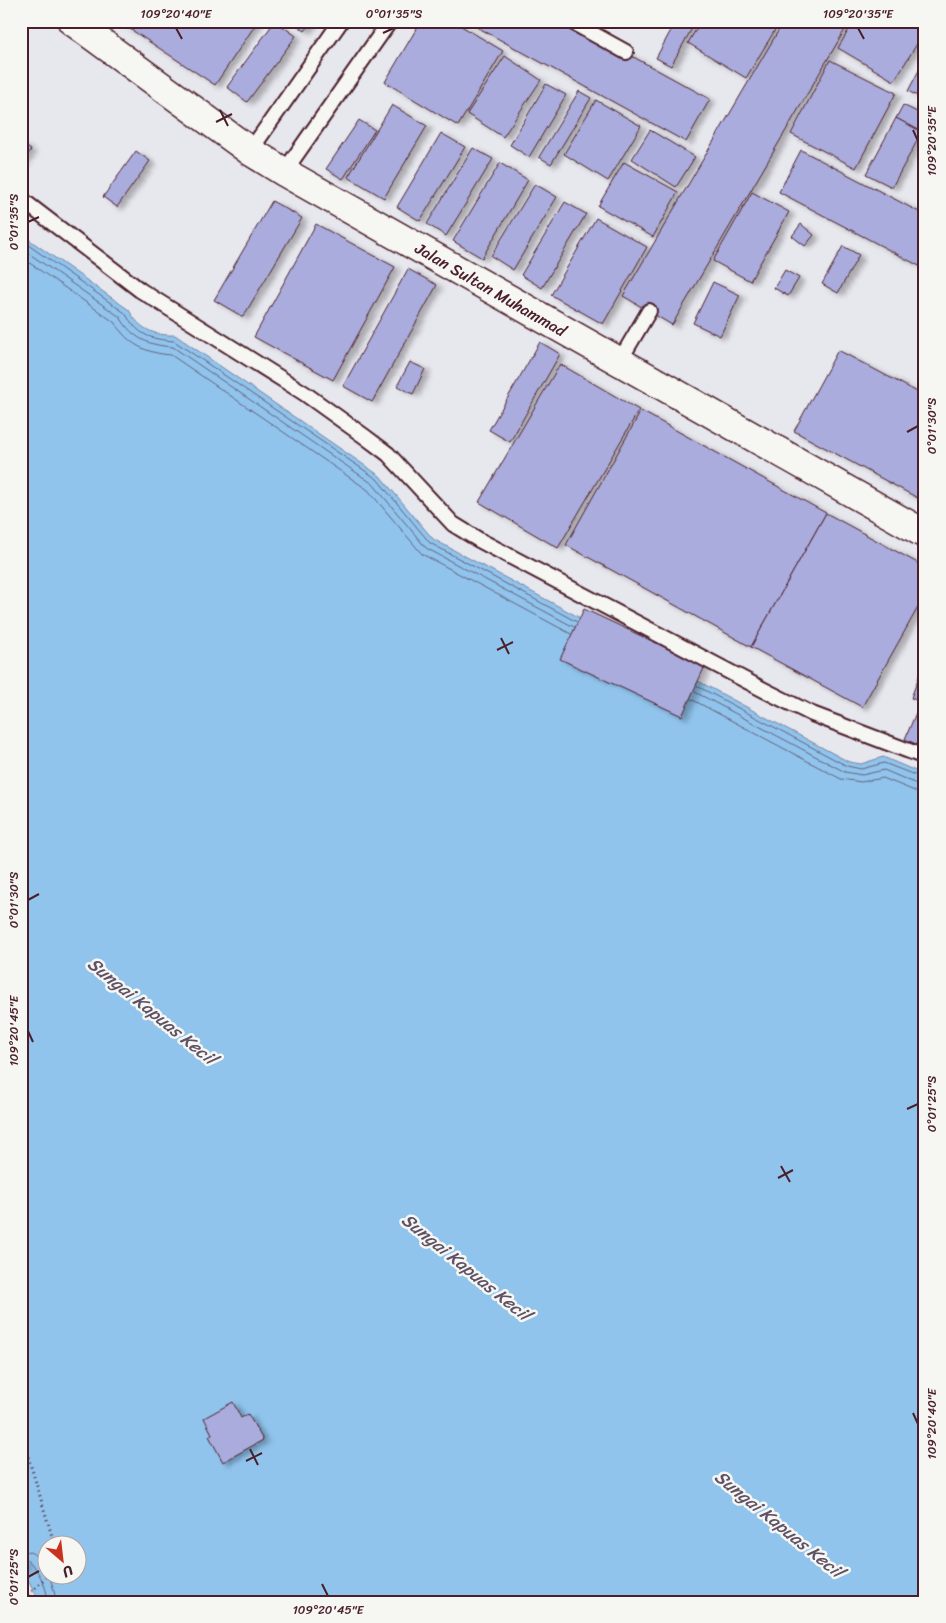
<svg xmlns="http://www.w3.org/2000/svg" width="946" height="1623" viewBox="0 0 946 1623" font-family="Sriracha,sans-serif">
<defs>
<filter id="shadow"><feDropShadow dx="5.5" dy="3" stdDeviation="2.5" flood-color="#0004"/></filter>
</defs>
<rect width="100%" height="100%" fill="#e7e7ee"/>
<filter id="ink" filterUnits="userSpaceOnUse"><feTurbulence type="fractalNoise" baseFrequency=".02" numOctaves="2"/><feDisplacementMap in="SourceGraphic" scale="10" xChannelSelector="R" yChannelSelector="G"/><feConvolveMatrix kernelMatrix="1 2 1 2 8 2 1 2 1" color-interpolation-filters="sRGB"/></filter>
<g filter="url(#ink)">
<path fill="#90c4ed" stroke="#74829f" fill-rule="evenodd" d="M21 234 129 310C139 329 154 336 175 335L380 476 433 539 849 762 861 764 883 757 925 775V1602H29L37 1597 21 1566ZM48 1546H78V1576H48Z"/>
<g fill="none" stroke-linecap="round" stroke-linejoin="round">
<g stroke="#666179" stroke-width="1">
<path d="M21 240 125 313C138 335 149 339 174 341L377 479 430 543 577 622"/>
<path d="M21 248 120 317C133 339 148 345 173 347L373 484 426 548 574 627"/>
<path d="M21 257 114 322C128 344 145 353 171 355L368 490 422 554 571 634"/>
<polyline points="697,686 847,766 861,769 884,763 925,779"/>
<polyline points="695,692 845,772 862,775 884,770 919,785 925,785"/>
<polyline points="691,699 841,779 861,782 883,778 917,792 925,793"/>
<path d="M21 1551C27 1551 32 1552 36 1556 45 1565 57 1590 55 1602"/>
<path d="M23 1558C35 1561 50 1591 47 1602"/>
</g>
</g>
<g fill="#aaacdd" stroke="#4a1f2b" filter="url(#shadow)">
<polygon points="118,21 258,21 215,85"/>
<polygon points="275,21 296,36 247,102 227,87"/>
<polygon points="292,21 313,21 305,31"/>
<polygon points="421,21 453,21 503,51 458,126 385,82"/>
<polygon points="466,21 568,21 710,99 686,142"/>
<polygon points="676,21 696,21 671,66 656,58"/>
<polygon points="701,21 760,21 775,30 746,78 688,43"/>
<polygon points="784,21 850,21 672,325 623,296"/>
<polygon points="854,21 925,21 925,31 894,81 838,48"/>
<polygon points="505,56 541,80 503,137 467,114"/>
<polygon points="925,59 925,100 908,91"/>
<polygon points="830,60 896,93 856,168 791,134"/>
<polygon points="546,84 566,95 529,157 510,145"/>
<polygon points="579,91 591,98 551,164 539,157"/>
<polygon points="596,100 641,126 608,181 564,154"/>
<polygon points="392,105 427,126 384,198 348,177"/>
<polygon points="903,105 925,116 925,128 922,132 896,118"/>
<polygon points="896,118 922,132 892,187 866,174"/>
<polygon points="359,120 375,130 343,179 326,169"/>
<polygon points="650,130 695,157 676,187 632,159"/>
<polygon points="441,133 465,147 420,221 397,207"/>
<polygon points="21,143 31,150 21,164"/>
<polygon points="473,148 493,159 446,236 427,224"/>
<polygon points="801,150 925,215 925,269 779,192"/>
<polygon points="136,151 150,161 117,207 103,197"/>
<polygon points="624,162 678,192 653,237 598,206"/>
<polygon points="500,163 528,180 482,258 453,241"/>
<polygon points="535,184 557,197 513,270 491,256"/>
<polygon points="752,192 789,212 750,281 713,261"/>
<polygon points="272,201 302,218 243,317 214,300"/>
<polygon points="565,202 586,214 542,288 521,275"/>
<polygon points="596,218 647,247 603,324 551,295"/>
<polygon points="316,224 395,267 333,380 254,337"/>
<polygon points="801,224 814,235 805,246 792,236"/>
<polygon points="843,246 859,255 838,293 822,284"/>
<polygon points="408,269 437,285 372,402 343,386"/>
<polygon points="785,270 799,278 788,296 774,288"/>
<polygon points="713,282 740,295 720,336 693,323"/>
<polygon points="925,338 925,351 920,349"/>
<polygon points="540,342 560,354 510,442 489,430"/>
<polygon points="838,350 925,396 925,502 794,431"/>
<polygon points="410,362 425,369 413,394 397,386"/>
<polygon points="560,364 639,410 558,548 479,502"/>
<polygon points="641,411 826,513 751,647 566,545"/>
<polygon points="826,513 925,567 925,595 862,707 751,647"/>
<polygon points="584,609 705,666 682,716 560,659"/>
<polygon points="925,660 925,703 911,698"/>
<polygon points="918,708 925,711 925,729 918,745 905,739"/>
<polygon points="233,1402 241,1418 248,1414 263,1440 223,1462 209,1436 212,1434 204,1418"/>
<polygon points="21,1557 26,1566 21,1569"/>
</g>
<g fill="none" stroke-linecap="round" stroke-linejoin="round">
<g stroke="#4a1f2b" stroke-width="18">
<g id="lane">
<polyline points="570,21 626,52"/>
<polyline points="250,151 341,21"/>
<polyline points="284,172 390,21"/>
<polyline points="21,199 140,290 304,393 364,436 388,454 453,524 479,540 764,690 812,714 925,757"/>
<polyline points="619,362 649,311"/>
</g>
</g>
<g stroke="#4a1f2b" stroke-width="31">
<polyline id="street" points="72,21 250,151 284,172 925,534"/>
</g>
<g stroke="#4a1f2b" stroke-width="3" stroke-dasharray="1 4" stroke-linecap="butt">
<polyline points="21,1433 55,1546"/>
<polyline points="21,1602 48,1575"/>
</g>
<use href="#lane" stroke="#f6f6f2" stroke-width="14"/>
<use href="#street" stroke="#f6f6f2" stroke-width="28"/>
</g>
</g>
<path fill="none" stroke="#4a1f2b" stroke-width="2" d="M176 28 182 39M858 28 864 39M383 33 394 28M220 110 228 126M216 122 232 114M913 130 918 141M28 222 39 217M907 432 918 426M501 638 509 654M497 650 513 642M28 900 39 894M28 1031 33 1042M907 1109 918 1104M781 1166 790 1182M778 1178 793 1170M913 1413 918 1424M250 1449 258 1465M246 1461 262 1453M28 1577 39 1571M322 1584 328 1596"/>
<g text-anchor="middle" stroke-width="5" stroke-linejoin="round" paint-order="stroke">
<g font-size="16" fill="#4a1f2b" stroke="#f6f6f2">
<text transform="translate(491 289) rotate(30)" y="6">Jalan Sultan Muhammad</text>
</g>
<g font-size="18" font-style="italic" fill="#5f5165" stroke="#f6f6f2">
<text transform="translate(152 1011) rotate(39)" y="6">Sungai Kapuas Kecil</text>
<text transform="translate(466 1267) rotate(39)" y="6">Sungai Kapuas Kecil</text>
<text transform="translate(779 1524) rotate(39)" y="6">Sungai Kapuas Kecil</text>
</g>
</g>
<rect width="946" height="1623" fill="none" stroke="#f6f6f2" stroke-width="55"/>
<g transform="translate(62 1560) rotate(152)"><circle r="24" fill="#f6f6f2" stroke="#b1a0a2"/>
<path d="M0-4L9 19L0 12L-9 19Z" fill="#c8321e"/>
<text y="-8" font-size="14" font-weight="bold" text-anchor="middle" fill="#4a1f2b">U</text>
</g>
<rect x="28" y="28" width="890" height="1568" fill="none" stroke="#4a1f2b" stroke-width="2"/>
<g font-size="12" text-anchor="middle" fill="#4a1f2b">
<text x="176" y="18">109°20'40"E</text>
<text x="394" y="18">0°01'35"S</text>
<text x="858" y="18">109°20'35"E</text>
<text transform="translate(932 141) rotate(-90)" y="4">109°20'35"E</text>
<text transform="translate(14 222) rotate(-90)" y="4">0°01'35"S</text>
<text transform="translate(932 426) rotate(-90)" y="4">0°01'30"S</text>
<text transform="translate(14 900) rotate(-90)" y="4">0°01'30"S</text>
<text transform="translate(14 1031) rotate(-90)" y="4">109°20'45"E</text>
<text transform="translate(932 1104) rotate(-90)" y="4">0°01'25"S</text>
<text transform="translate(932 1424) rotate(-90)" y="4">109°20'40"E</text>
<text transform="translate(14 1577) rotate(-90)" y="4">0°01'25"S</text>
<text x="328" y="1614">109°20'45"E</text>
</g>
</svg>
